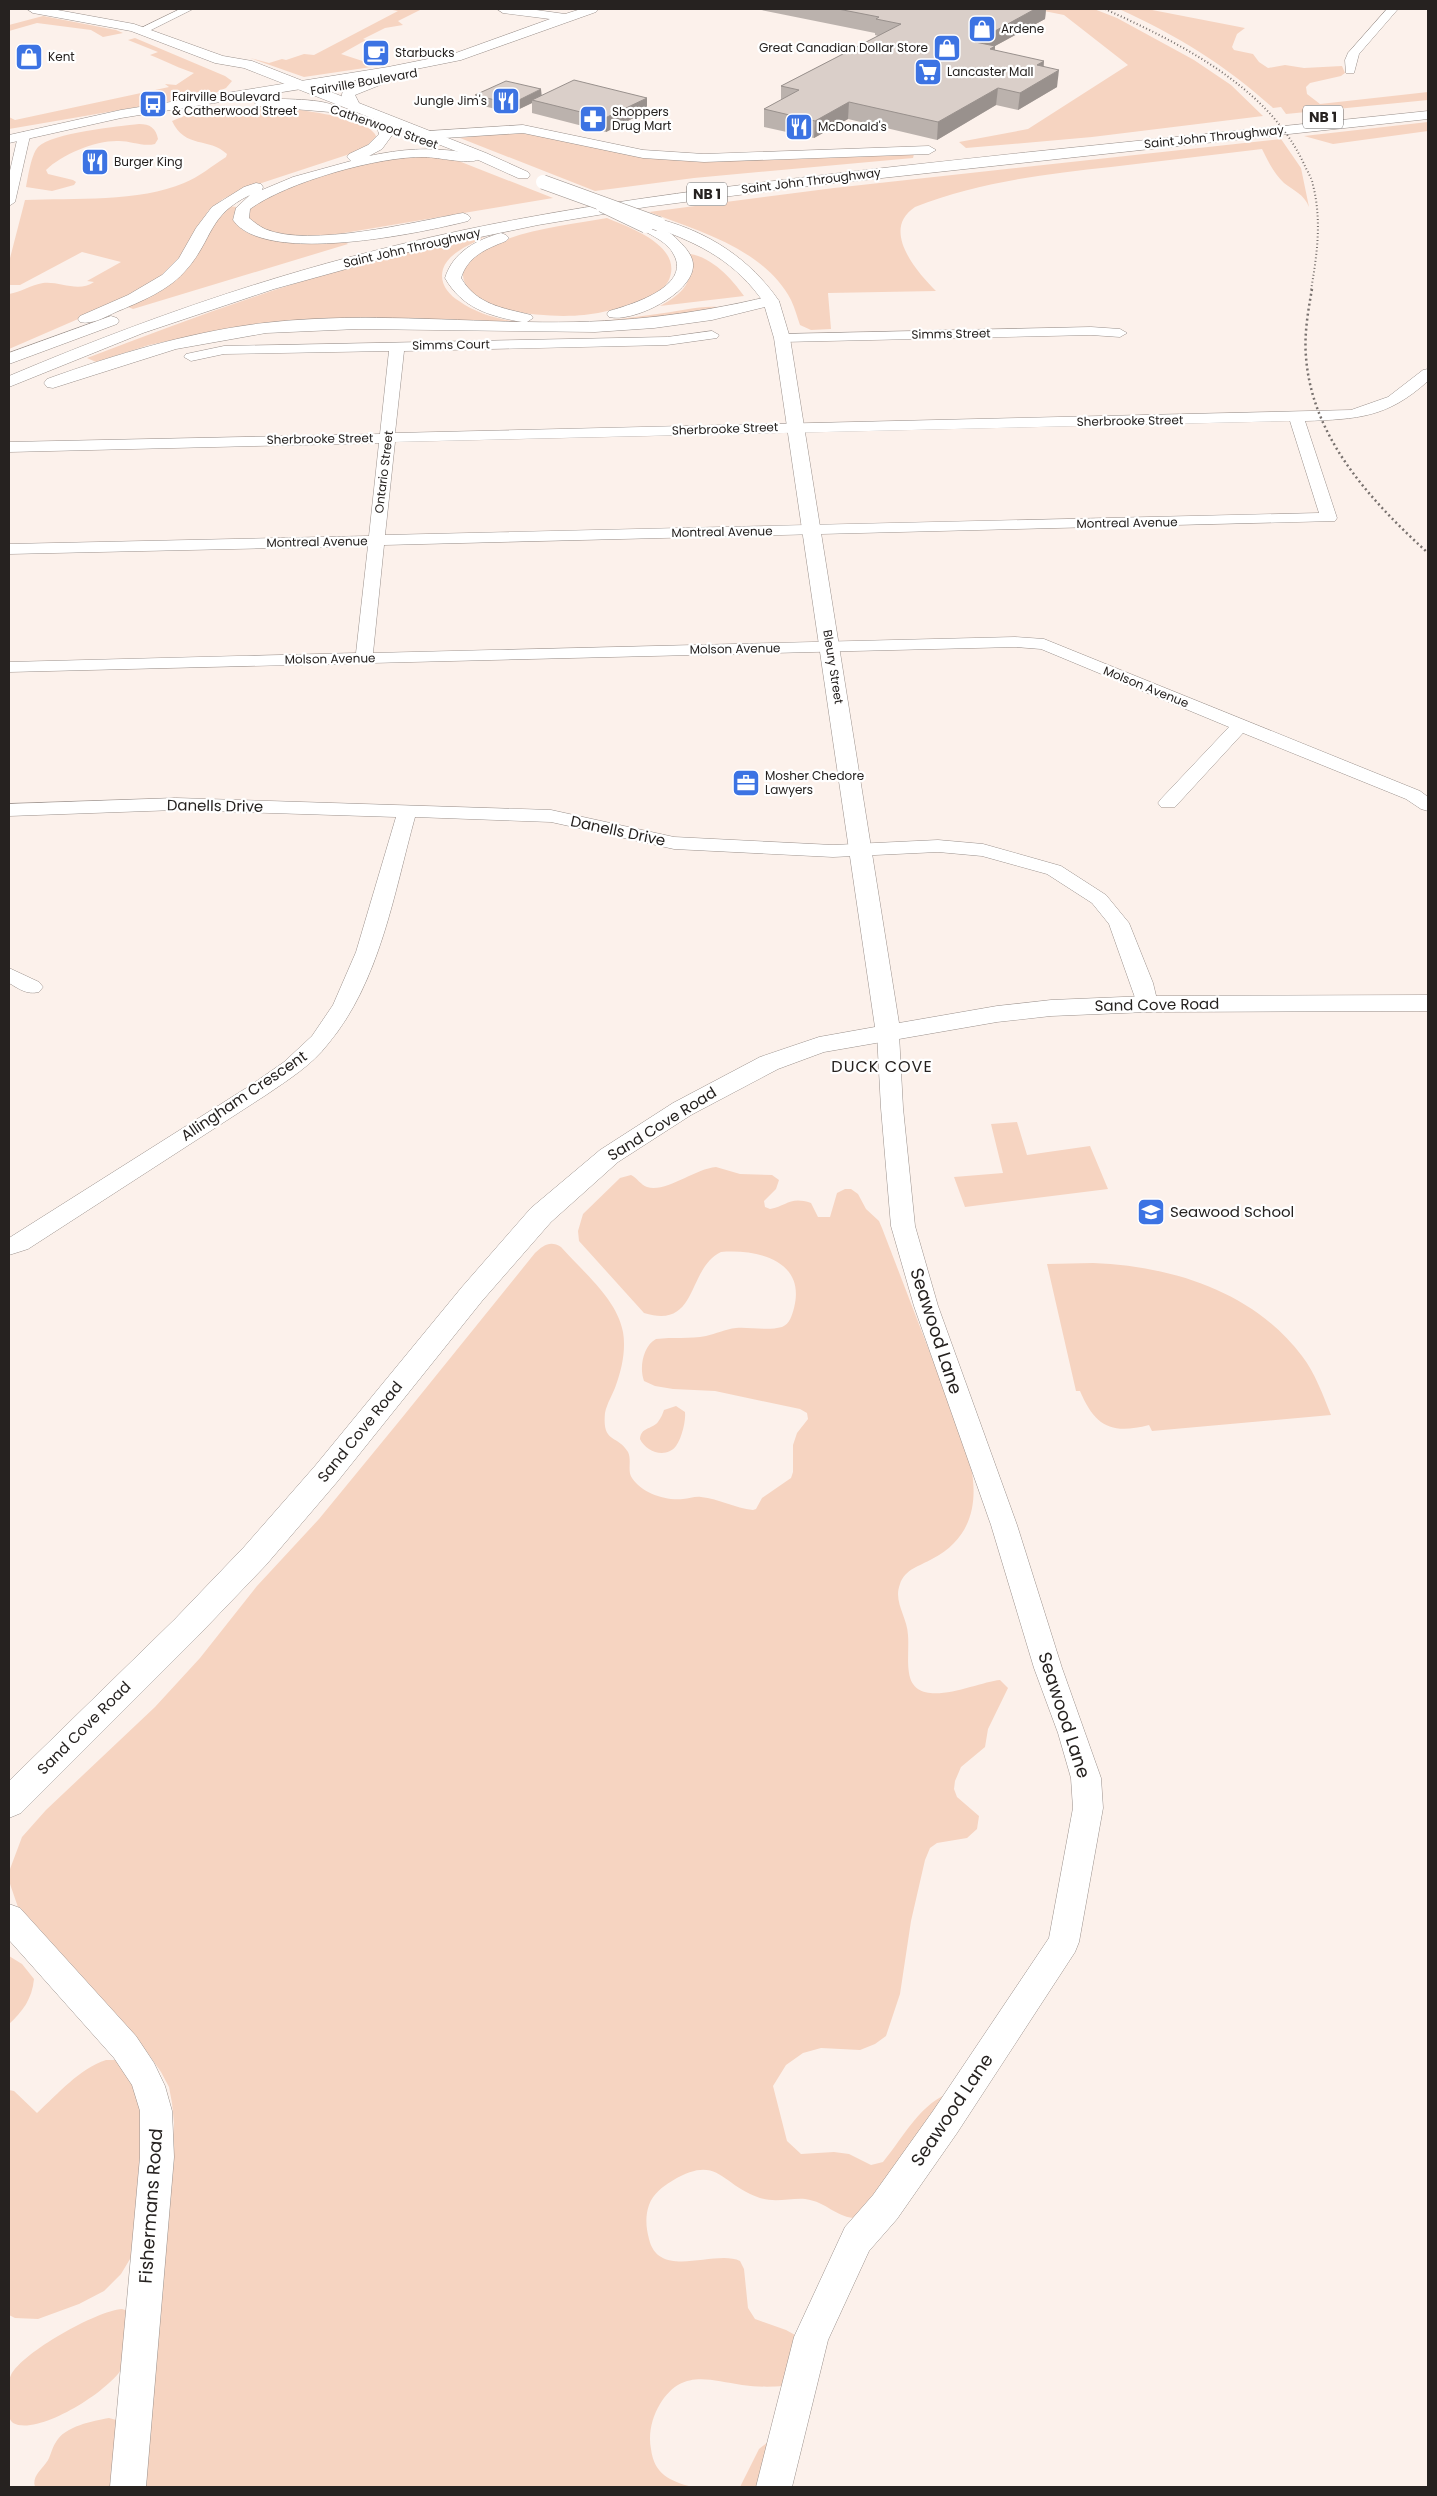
<svg xmlns="http://www.w3.org/2000/svg" width="1437" height="2496" viewBox="0 0 1437 2496" font-family="Poppins,sans-serif">
<rect width="100%" height="100%" fill="#fcf1eb"/>
<g fill="#f6d4c1">
<polygon points="387,9 420,10 398,21 403,25 385,28 363,39 366,40 341,54 378,66 304,77 250,58 269,63 282,59 286,60 304,54 314,55 398,11"/>
<polygon points="1034,9 1094,9 1117,18 1194,60 1231,85 1263,116 1092,137 966,148 959,142 1028,129 1128,65 1064,15"/>
<path d="M1119 9H1147L1245 28 1237 34 1232 47 1234 50 1253 54 1259 62 1268 68 1285 65 1304 68 1342 66 1345 73 1341 76 1310 83 1306 87 1307 94 1320 104 1428 92V100L1286 114 1281 107 1273 108C1227 66 1175 34 1119 9Z"/>
<polygon points="43,16 116,30 123,33 103,37 91,30 37,23 9,31 9,25"/>
<path d="M135 38 225 76 232 81 226 88 213 94 9 129V117L15 120 169 87 165 84 176 85 194 73C181 69 165 61 150 55L158 52 128 40Z"/>
<path d="M263 106C284 108 371 115 377 138L362 150 246 188 223 199 208 211 184 253 165 275 122 300 9 349V294C21 292 31 285 43 283 60 281 78 293 94 282L87 281 121 262 82 252 20 285H9V262L25 200C73 198 140 202 184 183 199 177 212 166 226 157L227 154C209 137 185 149 172 121L184 116Z"/>
<polygon points="1428,122 1428,131 1333,144 1304,136"/>
<path d="M139 124C150 124 156 128 158 139L155 144C143 147 131 141 119 141 97 140 62 154 46 170L48 174 73 180 76 182 74 185 52 191 26 187C28 177 31 155 38 147 52 133 119 126 139 124Z"/>
<polygon points="498,133 521,133 696,161 914,154 913,158 694,178 595,191 460,138"/>
<path d="M1281 139 1301 168 1309 207C1304 194 1294 191 1284 183 1274 174 1268 161 1262 149 1212 155 1161 161 1111 167 1045 174 978 182 915 207 880 230 917 272 936 291L828 293 831 329 811 330 800 325C797 317 795 308 791 300 764 249 699 231 649 212L834 188Z"/>
<path d="M416 155 451 158 553 198 326 236 294 237 259 229 247 218 251 206C301 180 359 162 416 155Z"/>
<path d="M228 206 237 207 233 217C245 250 315 240 342 240L348 244 133 309 126 306 192 262 213 223Z"/>
<path d="M607 218C628 227 676 243 671 273 668 290 653 296 639 301 621 308 603 313 584 315 554 318 480 315 465 283 460 273 465 263 473 257 509 230 564 226 607 218Z"/>
<path d="M485 237C471 244 448 253 443 269 439 283 448 294 459 301 511 338 604 321 664 313 682 311 706 304 724 308L609 324 363 321 206 333 149 345 96 362 87 358C214 309 350 259 485 237Z"/>
<path d="M690 254C712 257 732 279 744 296L660 306C684 293 694 282 690 254Z"/>
<polygon points="1017,1122 1027,1155 1090,1146 1108,1189 965,1207 954,1177 1003,1173 991,1124"/>
<path d="M716 1167 740 1174 772 1175 779 1180 776 1189 764 1201 765 1207 770 1209C787 1206 790 1196 811 1203L818 1217H830L837 1193 845 1189H851L858 1194 866 1209 879 1221 882 1228 965 1444C980 1489 979 1535 932 1559 920 1566 905 1569 900 1584 893 1602 907 1616 908 1635 909 1647 907 1661 909 1673 915 1713 976 1682 1000 1680L1008 1688 988 1729 985 1747 961 1767 955 1781 954 1789 957 1797 979 1816 977 1829 967 1838 937 1843 930 1848 925 1860 911 1921 900 1994 886 2036 875 2044 860 2050 821 2048 803 2053 786 2065 773 2086 787 2141 801 2154 834 2152 849 2154 871 2165 883 2162C903 2138 921 2101 953 2092L862 2218C836 2220 829 2202 805 2199 790 2198 775 2203 760 2198 720 2185 719 2153 672 2181 662 2187 653 2194 649 2205 645 2217 646 2227 649 2239 659 2281 715 2249 740 2261L744 2269 748 2308 755 2319 786 2330 806 2341 784 2386C770 2387 756 2387 742 2385 708 2380 682 2369 660 2404 652 2417 648 2434 651 2449 654 2474 670 2481 692 2487H145L172 2169 174 2123 172 2103 169 2087 161 2072 147 2052 19 1910 10 1884V1869L22 1837 46 1810 155 1707 200 1658 257 1586 319 1519 401 1419 535 1253C543 1245 551 1240 561 1247 583 1272 617 1299 623 1332 626 1349 622 1369 616 1385 613 1394 607 1403 605 1413 602 1444 617 1434 628 1452 632 1460 627 1471 632 1478 642 1493 665 1501 683 1499 689 1499 695 1496 701 1497 719 1499 735 1508 753 1510L756 1509 762 1498 791 1478 793 1472V1445L797 1433 808 1419 807 1413 800 1409 715 1391 673 1389 655 1386 644 1381C639 1368 643 1346 656 1339 673 1337 690 1339 706 1336 716 1334 725 1329 736 1328 750 1327 768 1331 782 1327 790 1324 792 1315 794 1308 806 1261 759 1249 721 1252 686 1269 699 1330 644 1313L579 1241 578 1231 583 1214 620 1178 631 1175C637 1178 641 1185 647 1187 666 1193 694 1169 716 1167Z"/>
<path d="M1093 1263C1171 1266 1253 1291 1302 1356 1315 1373 1323 1395 1331 1415L1152 1431 1149 1425C1111 1435 1095 1426 1080 1391H1076L1047 1264Z"/>
<path d="M676 1406 685 1412C686 1420 682 1438 676 1446 666 1459 646 1452 640 1439 641 1427 651 1430 658 1422 661 1418 663 1413 664 1410Z"/>
<path d="M9 1956 22 1964 34 1979C32 1999 23 2011 9 2024Z"/>
<path d="M106 2060H116L123 2063 146 2117 133 2254 121 2274 104 2291 79 2304 38 2319 15 2318 9 2315V2090L14 2091 37 2113C59 2093 79 2069 106 2060Z"/>
<path d="M122 2309 128 2311C127 2324 129 2354 124 2365 113 2389 38 2437 13 2423 7 2418 9 2410 9 2402 9 2393 7 2382 11 2375 23 2352 96 2311 122 2309Z"/>
<path d="M109 2418 120 2421 118 2487H35C32 2477 40 2471 46 2463 51 2457 51 2449 56 2442 65 2426 93 2421 109 2418Z"/>
<polygon points="768,2442 780,2471 778,2487 740,2487 759,2449"/>
</g>
<g fill="none" stroke-linecap="round" stroke-linejoin="round">
<g stroke="#9b918c" stroke-width="1">
<g id="minor">
<polygon points="180,9 193,9 145,33 141,34 135,31"/>
<polygon points="1387,9 1398,9 1359,54 1354,73 1346,73 1345,60 1348,53"/>
<polygon points="24,132 30,136 15,202 9,206 9,175 18,136"/>
<polygon points="1091,327 1120,329 1127,333 1120,337 1091,335 782,342 775,338 782,334"/>
<path d="M712 331 719 335 717 338 667 345 404 351 395 433 1351 410 1388 397 1423 370 1428 369V381C1387 418 1358 419 1305 421L1337 518 1335 521 384 545 373 653 1015 637 1044 639 1420 791 1428 797V811L1421 809 1406 799 1243 733 1175 807H1161L1158 803 1161 799 1229 727 1041 649 1015 647 9 672V662L356 653 368 546 9 554V544L369 536 379 443 9 452V442L380 434 389 351 224 354 191 361 184 357 186 354 224 346 667 337ZM1290 421 1319 513 385 535 395 442Z"/>
<path d="M176 798 551 810 674 837 833 845 938 840 983 844 1061 866 1106 895 1129 923 1153 983 1158 1004 1155 1009 1147 1011 1139 1009 1109 924 1092 903 1047 874 982 856 938 852 833 857 674 849 551 822 415 817C394 893 380 982 328 1044 312 1065 288 1080 266 1095L28 1249 9 1255V1238L251 1085 284 1062 312 1036 333 1005 356 952 396 817 176 810 9 816V804Z"/>
<path d="M9 968 39 982 43 987 39 992C27 995 19 989 9 983Z"/>
<polygon points="888,1027 896,1029 899,1034 903,1108 915,1226 938,1306 1017,1525 1062,1668 1101,1778 1103,1808 1079,1942 1075,1952 957,2133 897,2219 869,2251 828,2340 792,2487 756,2487 794,2337 845,2227 873,2195 933,2111 1049,1938 1073,1808 1071,1778 1058,1733 1034,1668 991,1525 914,1306 891,1226 881,1108 877,1034 880,1029"/>
<polygon points="9,1904 20,1908 136,2036 154,2063 165,2086 172,2111 174,2157 146,2487 110,2487 140,2157 140,2111 132,2085 114,2058 9,1940"/>
</g>
</g>
<g stroke="#9b918c" stroke-width="1">
<polygon id="tertiary" points="771,296 779,301 790,338 899,1023 997,1006 1051,1000 1147,996 1428,995 1428,1011 1147,1012 1051,1016 997,1022 824,1052 778,1069 691,1115 618,1162 551,1222 482,1301 337,1482 266,1565 197,1637 21,1813 9,1818 9,1781 175,1619 244,1547 315,1466 462,1287 531,1208 600,1150 673,1103 760,1057 819,1037 875,1027 774,338 763,301"/>
</g>
<g stroke="#9b918c" stroke-width="1">
<g id="secondary">
<polygon points="27,9 52,9 134,24 223,56 252,61 486,153 528,172 530,175 528,178 518,178 476,159 244,68 215,63 131,31 33,13"/>
<path d="M659 219C709 232 750 259 779 301L777 304H765C735 261 702 245 654 227L651 224 654 221Z"/>
</g>
</g>
<g stroke="#9b918c" stroke-width="1">
<g id="primary">
<polygon points="497,9 529,9 565,14 581,9 598,9 596,12 461,60 381,76 387,80 385,83 355,95 360,105 353,109 348,108 341,99 343,90 376,77 121,118 9,143 9,135 121,110 388,67 453,54 550,19 503,13"/>
<path d="M262 99C276 99 329 98 337 108L330 112 257 106 255 103Z"/>
</g>
</g>
<g stroke="#9b918c" stroke-width="1">
<g id="motorway">
<path d="M1428 111V119L808 186 646 207 538 225 404 253 274 289 143 333 9 387V376C137 322 267 276 402 244 563 205 728 186 892 167 1070 147 1249 130 1428 111Z"/>
<path d="M384 123 389 124 393 134 382 149 369 156C401 149 430 147 462 152 469 153 476 153 480 158 475 166 436 157 425 157 379 156 287 182 250 209L249 218C254 222 259 226 265 229 309 248 414 222 463 213L468 215 471 218 468 221C421 233 265 266 233 220L236 208 250 195C208 215 213 239 187 269 170 290 140 302 116 312 105 317 92 325 80 322L78 319 80 316 128 295 162 275 179 258 196 228 212 207 244 187 256 183 261 184 263 187 262 190 293 177 351 161 347 157 349 154 368 145 379 134 377 127Z"/>
<polygon points="523,125 643,150 704,154 929,146 936,150 929,154 704,162 643,158 523,133 429,139 422,135 429,131"/>
<path d="M646 221C657 224 671 232 679 241 686 248 694 257 693 267 691 294 633 323 609 317L607 314 609 311C630 305 691 287 674 255 668 242 652 236 641 229L638 226 641 223Z"/>
<path d="M501 233 506 235 509 238 506 241C486 249 468 256 461 278 477 305 503 308 531 315L533 318 527 322C612 324 688 316 771 296L779 301 777 304 712 320 654 328 595 332 358 329 266 333 176 349 53 388 47 387 44 383 47 379C117 354 189 332 264 323 349 313 436 320 522 322 489 316 462 308 445 278 453 252 476 240 501 233Z"/>
<polygon points="111,316 117,318 119,321 117,324 9,364 9,353"/>
</g>
</g>
<use href="#minor" fill="#fff" fill-rule="evenodd"/>
<use href="#tertiary" fill="#fff" fill-rule="evenodd"/>
<use href="#secondary" fill="#fff" fill-rule="evenodd"/>
<use href="#primary" fill="#fff" fill-rule="evenodd"/>
<use href="#motorway" fill="#fff" fill-rule="evenodd"/>
<path stroke="#78716e" stroke-width="2" stroke-dasharray="1 2.5" stroke-linecap="butt" d="M1105 9C1179 43 1268 86 1304 164 1307 171 1312 178 1313 185 1322 221 1317 255 1311 290"/>
<path stroke="#78716e" stroke-width="2.5" stroke-dasharray="2 3" stroke-linecap="butt" d="M1312 289C1308 311 1304 335 1306 357 1312 438 1371 501 1428 553"/>
<g stroke="#9b918c" stroke-width="15" stroke-linecap="butt">
<polyline id="secondary-bridge" points="543,182 659,224"/>
</g>
<g stroke="#9b918c" stroke-width="15" stroke-linecap="butt">
<polyline id="motorway-bridge" points="602,205 646,226"/>
</g>
<use href="#secondary-bridge" stroke="#fff" stroke-width="14"/>
<use href="#motorway-bridge" stroke="#fff" stroke-width="14"/>
</g>
<g fill="#bbb2ad">
<polygon points="756,9 1046,9 1045,19 995,46 995,50 1044,66 1057,87 1018,110 996,105 937,140 848,119 814,138 764,127 764,109 781,100 781,86 878,36 875,35 875,33"/>
<polygon points="475,95 542,95 647,98 647,111 606,132 532,113 532,103 511,113 476,104"/>
</g>
<g fill="#99918d">
<polygon points="1035,9 1046,9 1045,19 995,46 994,63 975,42"/>
<polygon points="1257,9 1269,9 1257,10"/>
<polygon points="1044,61 1043,78 1037,65"/>
<polygon points="1059,70 1057,87 1018,110 1020,93"/>
<polygon points="998,88 996,105 937,140 938,122"/>
<polygon points="541,89 542,98 532,100 532,103 511,113 511,104"/>
<polygon points="647,98 647,111 606,132 605,118"/>
<polygon points="849,102 848,119 814,138 815,121"/>
</g>
<g fill="#dacfc9" stroke="#99918d">
<polygon points="838,9 1035,9 975,42 995,46 990,49 1044,61 1037,65 1059,70 1020,93 998,88 938,122 849,102 815,121 764,109 799,90 781,86 901,24 876,19 879,17"/>
<polygon points="574,80 647,98 605,118 532,100"/>
<polygon points="506,81 541,89 511,104 475,95"/>
</g>
<defs>
<g id="shop-square" transform="scale(1.4375)"><rect x="-9" y="-9" width="18" height="18" rx="4" fill="#3c73e3" stroke="#fff"/><path d="M-5-2.5h2.3a2.7 3.5 0 0 1 5.4 0H5L5.5 6h-11ZM-1.5-2.5h3a1.5 2.3 0 0 0-3 0Z" fill="#fff"/></g>
<g id="cafe-square" transform="scale(1.4375)"><rect x="-9" y="-9" width="18" height="18" rx="4" fill="#3c73e3" stroke="#fff"/><path d="M-5.5-4.5H6V0H3Q3 3.5 0 3.5H-2.5Q-5.5 3.5-5.5 0ZM3-3.2v2h1.7v-2ZM-6 4.5H4V6H-6Z" fill="#fff"/></g>
<g id="supermarket-square" transform="scale(1.4375)"><rect x="-9" y="-9" width="18" height="18" rx="4" fill="#3c73e3" stroke="#fff"/><path d="M-6-5.5h2.5l.6 2H6L4.5 2H-2.5L-4.4-4H-6ZM-1.5 3.2a1.3 1.3 0 1 0 .1 0ZM3 3.2a1.3 1.3 0 1 0 .1 0Z" fill="#fff"/></g>
<g id="restaurant-square" transform="scale(1.4375)"><rect x="-9" y="-9" width="18" height="18" rx="4" fill="#3c73e3" stroke="#fff"/><path d="M-5-6h1v4h1v-4h1v4h1v-4h1v5L-1.5 .5V6h-2V.5L-5-1ZM5-6V6H3V1.5H1.5Q1.5-4 5-6Z" fill="#fff"/></g>
<g id="bus-square" transform="scale(1.4375)"><rect x="-9" y="-9" width="18" height="18" rx="4" fill="#3c73e3" stroke="#fff"/><path d="M-5-6H5V4H4V6H2V4H-2V6H-4V4H-5ZM-3.5-4V0h7V-4ZM-3.5 1.2v1.5H-2V1.2ZM2 1.2v1.5H3.5V1.2Z" fill="#fff"/></g>
<g id="pharmacy-square" transform="scale(1.4375)"><rect x="-9" y="-9" width="18" height="18" rx="4" fill="#3c73e3" stroke="#fff"/><path d="M-2-6h4v4h4v4h-4v4h-4v-4h-4v-4h4Z" fill="#fff"/></g>
<g id="office-square" transform="scale(1.4375)"><rect x="-9" y="-9" width="18" height="18" rx="4" fill="#3c73e3" stroke="#fff"/><path d="M-6-3h4V-5.5h4V-3h4V5H-6ZM-1-4.5V-3h2v-1.5ZM-6 0V1H6V0Z" fill="#fff"/></g>
<g id="school-square" transform="scale(1.4375)"><rect x="-9" y="-9" width="18" height="18" rx="4" fill="#3c73e3" stroke="#fff"/><path d="M0-5L7-2L0 1L-7-2ZM-4 1L0 2.5L4 1V4Q0 6-4 4Z" fill="#fff"/></g>
</defs>
<g fill-rule="evenodd">
<use href="#shop-square" x="982" y="29"/>
<use href="#shop-square" x="947" y="48"/>
<use href="#cafe-square" x="376" y="53"/>
<use href="#shop-square" x="29" y="57"/>
<use href="#supermarket-square" x="928" y="72"/>
<use href="#restaurant-square" x="506" y="101"/>
<use href="#bus-square" x="153" y="104"/>
<use href="#pharmacy-square" x="593" y="119"/>
<use href="#restaurant-square" x="799" y="127"/>
<use href="#restaurant-square" x="95" y="162"/>
<use href="#office-square" x="746" y="783"/>
<use href="#school-square" x="1151" y="1212"/>
</g>
<g text-anchor="middle" stroke-width="4.5" stroke-linejoin="round" paint-order="stroke">
<g font-size="12" fill="#262220" stroke="#fff" text-anchor="start">
<text x="1001" y="33">Ardene</text>
<text x="928" y="52" text-anchor="end">Great Canadian Dollar Store</text>
<text x="395" y="57">Starbucks</text>
<text x="48" y="61">Kent</text>
<text x="947" y="76">Lancaster Mall</text>
<text x="172" y="101">Fairville Boulevard<tspan x="172" dy="14">&amp; Catherwood Street</tspan></text>
<text x="487" y="105" text-anchor="end">Jungle Jim's</text>
<text x="612" y="116">Shoppers<tspan x="612" dy="14">Drug Mart</tspan></text>
<text x="818" y="131">McDonald's</text>
<text x="114" y="166">Burger King</text>
<text x="765" y="780">Mosher Chedore<tspan x="765" dy="14">Lawyers</tspan></text>
</g>
<g font-size="12" fill="#262220" stroke="#fff">
<text transform="translate(364 82) rotate(-10)" y="4">Fairville Boulevard</text>
<text transform="translate(384 127) rotate(19)" y="4">Catherwood Street</text>
<text transform="translate(1214 137) rotate(-6)" y="4">Saint John Throughway</text>
<text transform="translate(811 181) rotate(-7)" y="4">Saint John Throughway</text>
<text transform="translate(412 248) rotate(-13)" y="4">Saint John Throughway</text>
<text transform="translate(951 334) rotate(-1)" y="4">Simms Street</text>
<text transform="translate(451 345) rotate(-1)" y="4">Simms Court</text>
<text transform="translate(1130 421) rotate(-1)" y="4">Sherbrooke Street</text>
<text transform="translate(725 429) rotate(-2)" y="4">Sherbrooke Street</text>
<text transform="translate(320 439) rotate(-1)" y="4">Sherbrooke Street</text>
<text transform="translate(384 472) rotate(-83)" y="4">Ontario Street</text>
<text transform="translate(1127 523) rotate(-1)" y="4">Montreal Avenue</text>
<text transform="translate(722 532) rotate(-1)" y="4">Montreal Avenue</text>
<text transform="translate(317 542) rotate(-1)" y="4">Montreal Avenue</text>
<text transform="translate(735 649) rotate(-1)" y="4">Molson Avenue</text>
<text transform="translate(330 659) rotate(-1)" y="4">Molson Avenue</text>
<text transform="translate(833 667) rotate(81)" y="4">Bleury Street</text>
<text transform="translate(1146 687) rotate(22)" y="4">Molson Avenue</text>
</g>
<g fill="#fff" stroke="#676463" stroke-width="1">
<rect x="1303" y="105.5" width="40" height="23" rx="4"/>
<rect x="687" y="182.5" width="40" height="23" rx="4"/>
</g>
<g font-size="14" font-weight="bold" fill="#262220">
<text x="1323" y="122">NB 1</text>
<text x="707" y="199">NB 1</text>
</g>
<g font-size="15" fill="#262220" stroke="#fff">
<text transform="translate(215 806) rotate(1)" y="5">Danells Drive</text>
<text transform="translate(618 831) rotate(12)" y="5">Danells Drive</text>
<text transform="translate(1157 1005) rotate(-1)" y="5">Sand Cove Road</text>
<text transform="translate(244 1096) rotate(-34)" y="5">Allingham Crescent</text>
<text transform="translate(662 1124) rotate(-32)" y="5">Sand Cove Road</text>
<text transform="translate(360 1432) rotate(-51)" y="5">Sand Cove Road</text>
<text transform="translate(84 1728) rotate(-45)" y="5">Sand Cove Road</text>
</g>
<g font-size="15" fill="#262220" stroke="#fff" text-anchor="start">
<text x="1170" y="1217">Seawood School</text>
</g>
<g font-size="16" letter-spacing="1" fill="#262220" stroke="#fff">
<text x="882" y="1072">DUCK COVE</text>
</g>
<g font-size="18" fill="#262220" stroke="#fff">
<text transform="translate(936 1331) rotate(72)" y="6">Seawood Lane</text>
<text transform="translate(1064 1715) rotate(72)" y="6">Seawood Lane</text>
<text transform="translate(952 2110) rotate(-56)" y="6">Seawood Lane</text>
<text transform="translate(151 2206) rotate(-86)" y="6">Fishermans Road</text>
</g>
</g>
<rect width="1437" height="2496" fill="none" stroke="#262220" stroke-width="20"/>
</svg>
